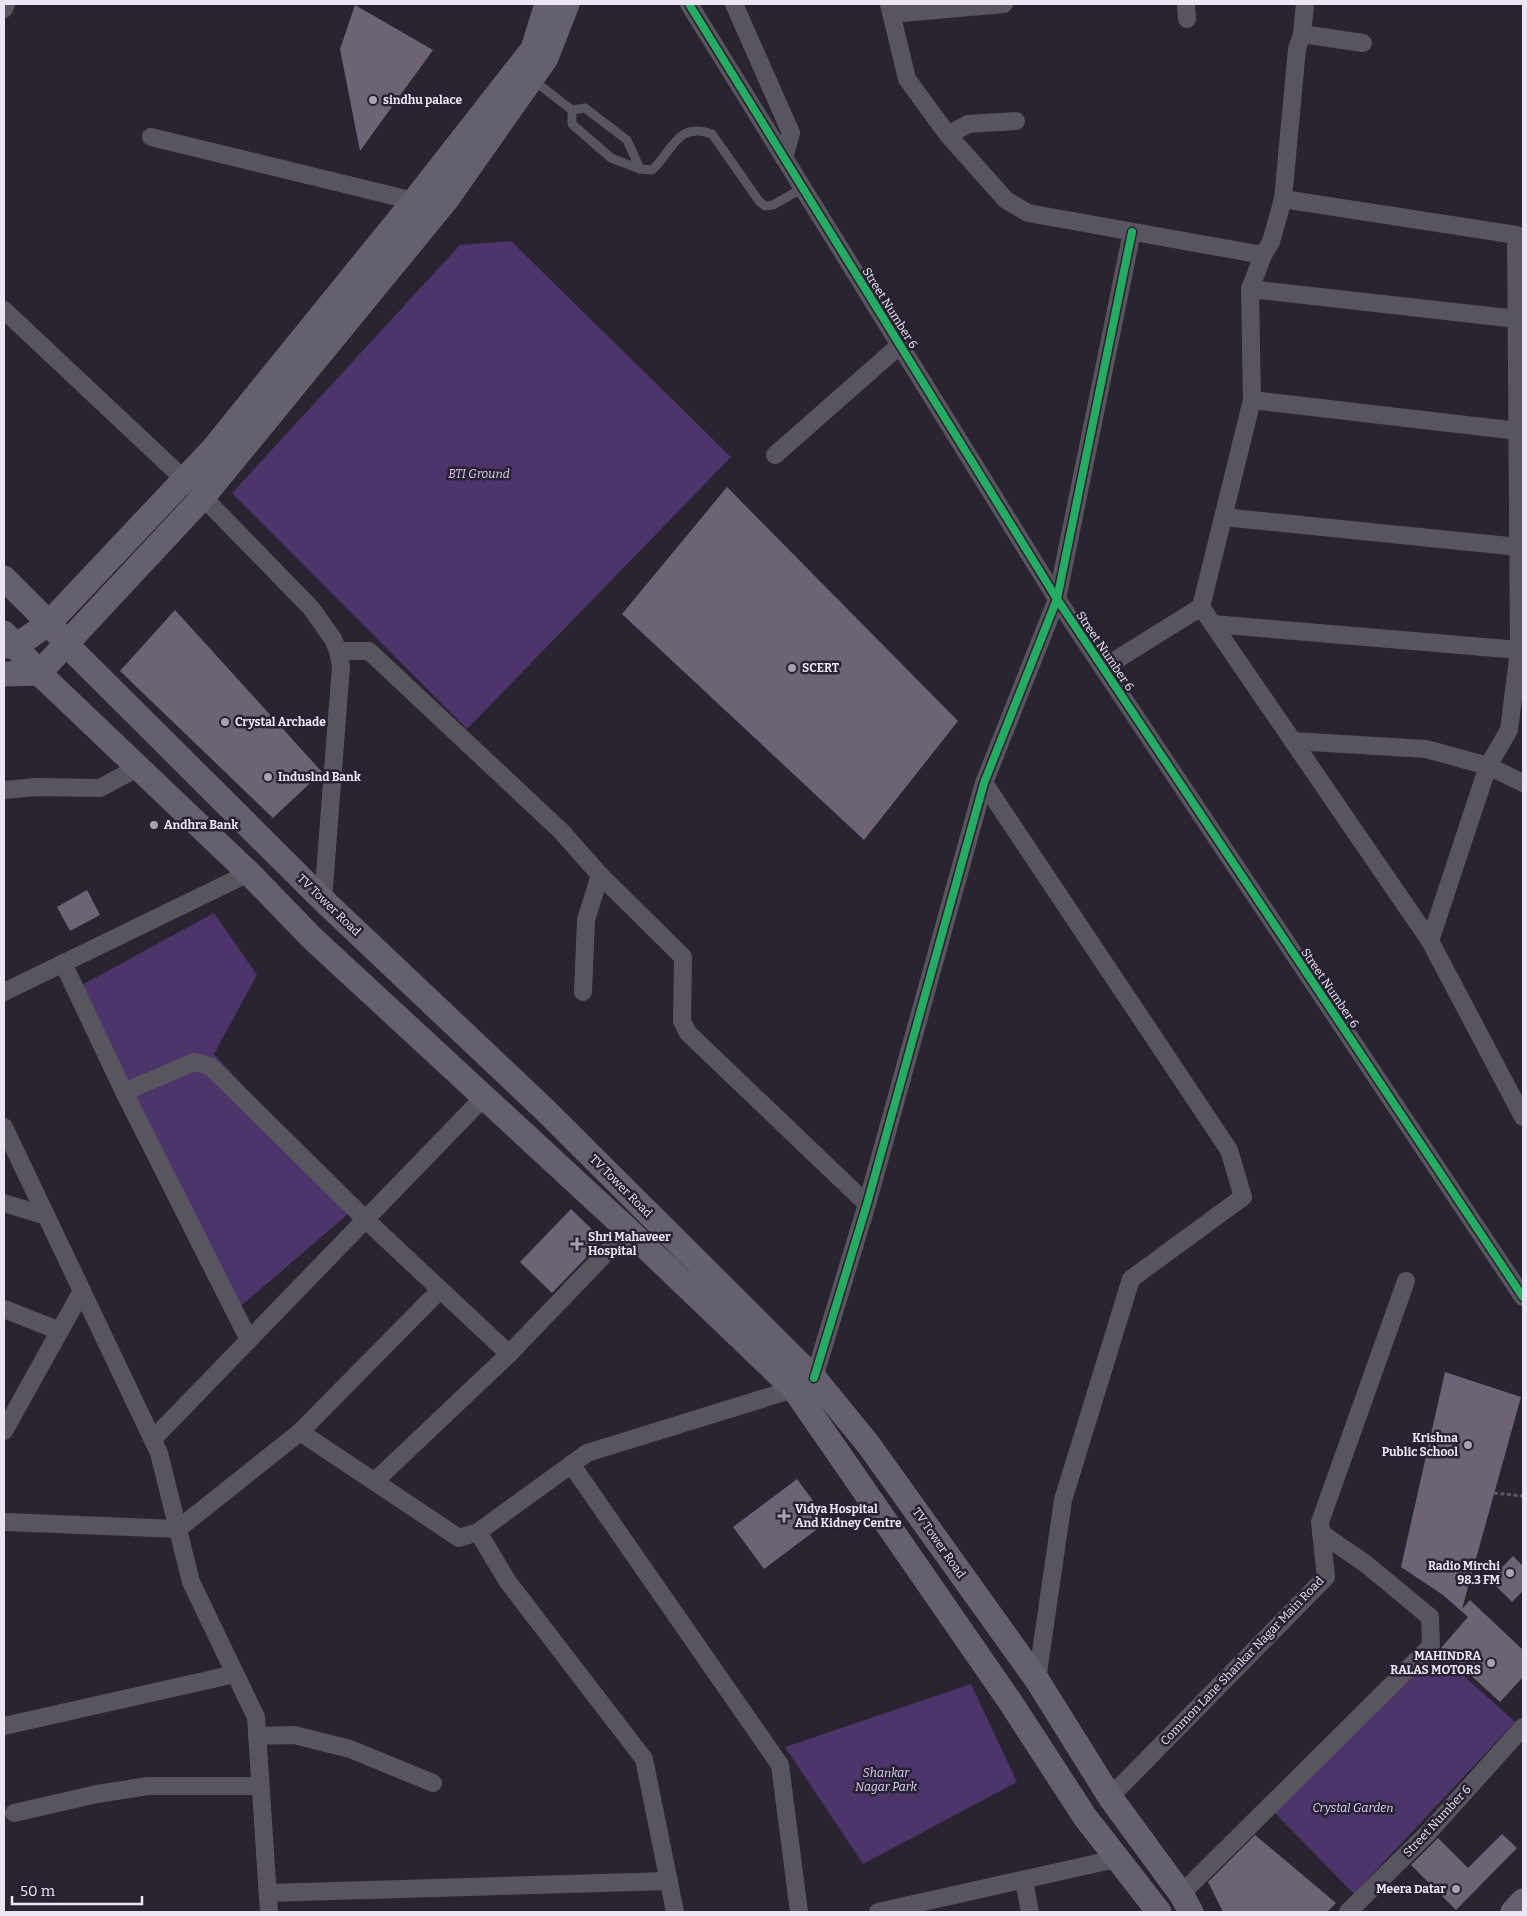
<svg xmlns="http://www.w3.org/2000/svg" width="1527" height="1916" viewBox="0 0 1527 1916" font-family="Bitter,serif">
<rect width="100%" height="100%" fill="#29242f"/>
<g fill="#4d346a">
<polygon points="511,241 731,457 467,729 232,493 460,245"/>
<polygon points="214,913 257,975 214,1054 355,1208 241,1306 133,1105 82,985"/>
<polygon points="1431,1646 1515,1722 1354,1894 1274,1812"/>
<polygon points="971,1684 1017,1782 863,1864 785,1747"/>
</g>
<g fill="#6c6376">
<polygon points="355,5 433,50 360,151 340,49"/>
<polygon points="727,487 958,721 864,840 622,614"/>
<polygon points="175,610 322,772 273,818 120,671"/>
<polygon points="87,890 100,915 70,931 57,907"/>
<polygon points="571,1209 603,1240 552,1293 520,1262"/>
<polygon points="1445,1372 1521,1397 1462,1609 1470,1600 1523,1650 1523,1677 1500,1702 1441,1648 1468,1617 1443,1595 1401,1567"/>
<polygon points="797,1479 828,1521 764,1569 733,1527"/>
<polygon points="1513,1556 1523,1566 1523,1591 1512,1602 1490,1580"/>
<polygon points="1502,1834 1517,1848 1456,1910 1411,1865 1438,1838 1468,1868"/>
<polygon points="1255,1835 1336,1903 1327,1912 1223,1912 1208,1882"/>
</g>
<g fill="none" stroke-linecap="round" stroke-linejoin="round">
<polyline stroke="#5f5a64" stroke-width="3" stroke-dasharray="4 2.5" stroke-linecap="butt" points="1494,1493 1523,1496"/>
<g stroke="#59555f" stroke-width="9">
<polyline points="533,80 572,110 572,124 611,158 640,169 627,140 585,108 572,110"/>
<path d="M640 169 652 170C673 151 677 121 712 134L759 201 765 206 773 205 803 188"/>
</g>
<g stroke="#59555f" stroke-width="18">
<polyline points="689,4 1057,599 1523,1297"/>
<polyline points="734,4 791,133 784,158"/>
<polyline points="889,4 907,79 948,135 1006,200 1028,213 1263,255"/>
<polyline points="1186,4 1187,19"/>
<polyline points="4,9 6,4"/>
<polyline points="891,14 1004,4"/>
<polyline points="1302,34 1363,43"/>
<polyline points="948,135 968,124 1016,121"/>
<polyline points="151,137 414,201"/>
<polyline points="1283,199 1516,235"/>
<polyline points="1250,289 1517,319"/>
<polyline points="4,310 203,497 311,608 333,639 338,651 341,666 323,900"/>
<polyline points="1252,400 1518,431"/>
<polyline points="775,455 900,345"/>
<polyline points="1223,517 1519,547"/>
<polyline points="1201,607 1252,400 1250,289 1263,255 1271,242 1283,199 1297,49 1302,34 1305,4"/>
<polyline points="1213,624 1519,650"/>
<polyline points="338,651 369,651 561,831 600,875 683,957 682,1021 688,1033 867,1204"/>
<polyline points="1103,668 1201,607 1430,941 1523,1117"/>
<polyline points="1293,741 1426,749 1488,766 1523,783"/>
<polyline points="984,783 1229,1150 1243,1197 1131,1279 1063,1500 1037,1680"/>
<polyline points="4,790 36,787 100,788 139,767"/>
<polyline points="1430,941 1488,766 1509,730 1519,650 1516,235 1523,238"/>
<polyline points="63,963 124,1092 249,1340"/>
<polyline points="4,992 249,873"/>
<polyline points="583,992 586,920 600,875"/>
<polyline points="124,1092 194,1062 210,1066 365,1219 509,1354 628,1230"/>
<polyline points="4,1127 159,1453 191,1582 256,1717 269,1912"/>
<polyline points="4,1203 46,1216"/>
<polyline points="4,1309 60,1331"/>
<polyline points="814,1378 867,1204 984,783 1057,599 1132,232"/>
<polyline points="4,1431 82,1291"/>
<polyline points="300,1432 459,1538 478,1532"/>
<polyline points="153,1439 484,1097"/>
<polyline points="571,1464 780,1765 799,1912"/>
<polyline points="375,1481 509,1354"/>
<polyline points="6,1522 178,1529 300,1432 440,1290"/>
<polyline points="4,1726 235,1674"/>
<polyline points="257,1736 294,1735 350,1749 433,1783"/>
<polyline points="1110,1797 1326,1577 1320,1522 1406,1281"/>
<polyline points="14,1813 97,1794 148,1786 260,1786"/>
<polyline points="1024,1881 1030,1912"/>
<polyline points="268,1893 669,1881"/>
<polyline points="1181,1894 1431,1646 1430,1617 1366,1564 1321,1533"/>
<polyline points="675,1912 644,1759 508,1582 478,1532 587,1453 794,1389"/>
<polyline points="878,1912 1116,1859"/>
<polyline points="1348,1912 1427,1834 1523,1727"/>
</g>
<g stroke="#65606d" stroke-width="25">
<polyline points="4,578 49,623 67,645 323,900 545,1110 814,1378 868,1444 1037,1680 1110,1797 1181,1894 1191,1912"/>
<polyline points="4,633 39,673 249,873 312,938 628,1230 794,1389 1011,1703 1085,1817 1159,1912"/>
<polyline points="4,646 16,646 49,623 213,449 414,201 533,49 547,4"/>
<polyline points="4,674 39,673 203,497 447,199 546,58 567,4"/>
<polyline points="1513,1912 1523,1901"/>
</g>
<g stroke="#282033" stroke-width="11">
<g id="cycleway">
<polyline points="689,4 1057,599 1523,1297"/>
<polyline points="814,1378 867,1204 984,783 1057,599 1132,232"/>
</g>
</g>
<use href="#cycleway" stroke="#26ab63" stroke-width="8"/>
</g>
<g fill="#a8a2af" stroke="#282033" stroke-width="2">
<circle cx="373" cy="100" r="5"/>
<circle cx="792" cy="668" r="5"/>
<circle cx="225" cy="722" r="5"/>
<circle cx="268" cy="777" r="5"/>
<circle cx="154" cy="825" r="5"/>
<path d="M574.5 1236.5h5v5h5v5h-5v5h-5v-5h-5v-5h5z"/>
<circle cx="1468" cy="1445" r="5"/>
<path d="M781.5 1508.5h5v5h5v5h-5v5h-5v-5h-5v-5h5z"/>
<circle cx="1510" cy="1573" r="5"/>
<circle cx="1491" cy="1663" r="5"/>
<circle cx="1456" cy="1889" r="5"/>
</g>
<g text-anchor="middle" stroke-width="5" stroke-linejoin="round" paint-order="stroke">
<g font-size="12" font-weight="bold" fill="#ece6f4" stroke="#282033" text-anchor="start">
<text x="383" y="104">sindhu palace</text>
<text x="802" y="672">SCERT</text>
<text x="235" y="726">Crystal Archade</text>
<text x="278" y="781">Induslnd Bank</text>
<text x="164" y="829">Andhra Bank</text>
<text x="588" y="1241">Shri Mahaveer<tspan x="588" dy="14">Hospital</tspan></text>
<text x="1458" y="1442" text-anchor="end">Krishna<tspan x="1458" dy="14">Public School</tspan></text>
<text x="795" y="1513">Vidya Hospital<tspan x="795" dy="14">And Kidney Centre</tspan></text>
<text x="1500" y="1570" text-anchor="end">Radio Mirchi<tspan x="1500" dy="14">98.3 FM</tspan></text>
<text x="1481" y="1660" text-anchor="end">MAHINDRA<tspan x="1481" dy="14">RALAS MOTORS</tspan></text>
<text x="1446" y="1893" text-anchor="end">Meera Datar</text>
</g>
<g font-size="12" fill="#ece6f4" stroke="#282033">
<text transform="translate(890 308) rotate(58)" y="4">Street Number 6</text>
<text transform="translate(1105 651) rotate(56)" y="4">Street Number 6</text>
<text transform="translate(329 905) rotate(44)" y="4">TV Tower Road</text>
<text transform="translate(1330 988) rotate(56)" y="4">Street Number 6</text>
<text transform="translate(621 1186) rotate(45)" y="4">TV Tower Road</text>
<text transform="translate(939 1543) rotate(55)" y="4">TV Tower Road</text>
<text transform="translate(1242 1661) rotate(-46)" y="4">Common Lane Shankar Nagar Main Road</text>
<text transform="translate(1437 1821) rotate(-47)" y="4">Street Number 6</text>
</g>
<g font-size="12" font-style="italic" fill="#e0cff7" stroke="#282033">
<text x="479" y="478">BTI Ground</text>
<text x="886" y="1777">Shankar<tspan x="886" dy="14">Nagar Park</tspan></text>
<text x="1353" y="1812">Crystal Garden</text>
</g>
</g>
<rect width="1527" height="1916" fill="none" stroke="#ece6f4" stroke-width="10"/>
<path d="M12 1896v8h130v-8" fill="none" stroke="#ece6f4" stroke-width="2.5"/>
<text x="20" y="1896" font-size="15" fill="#ece6f4" stroke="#282033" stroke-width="4" paint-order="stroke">50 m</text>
</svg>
